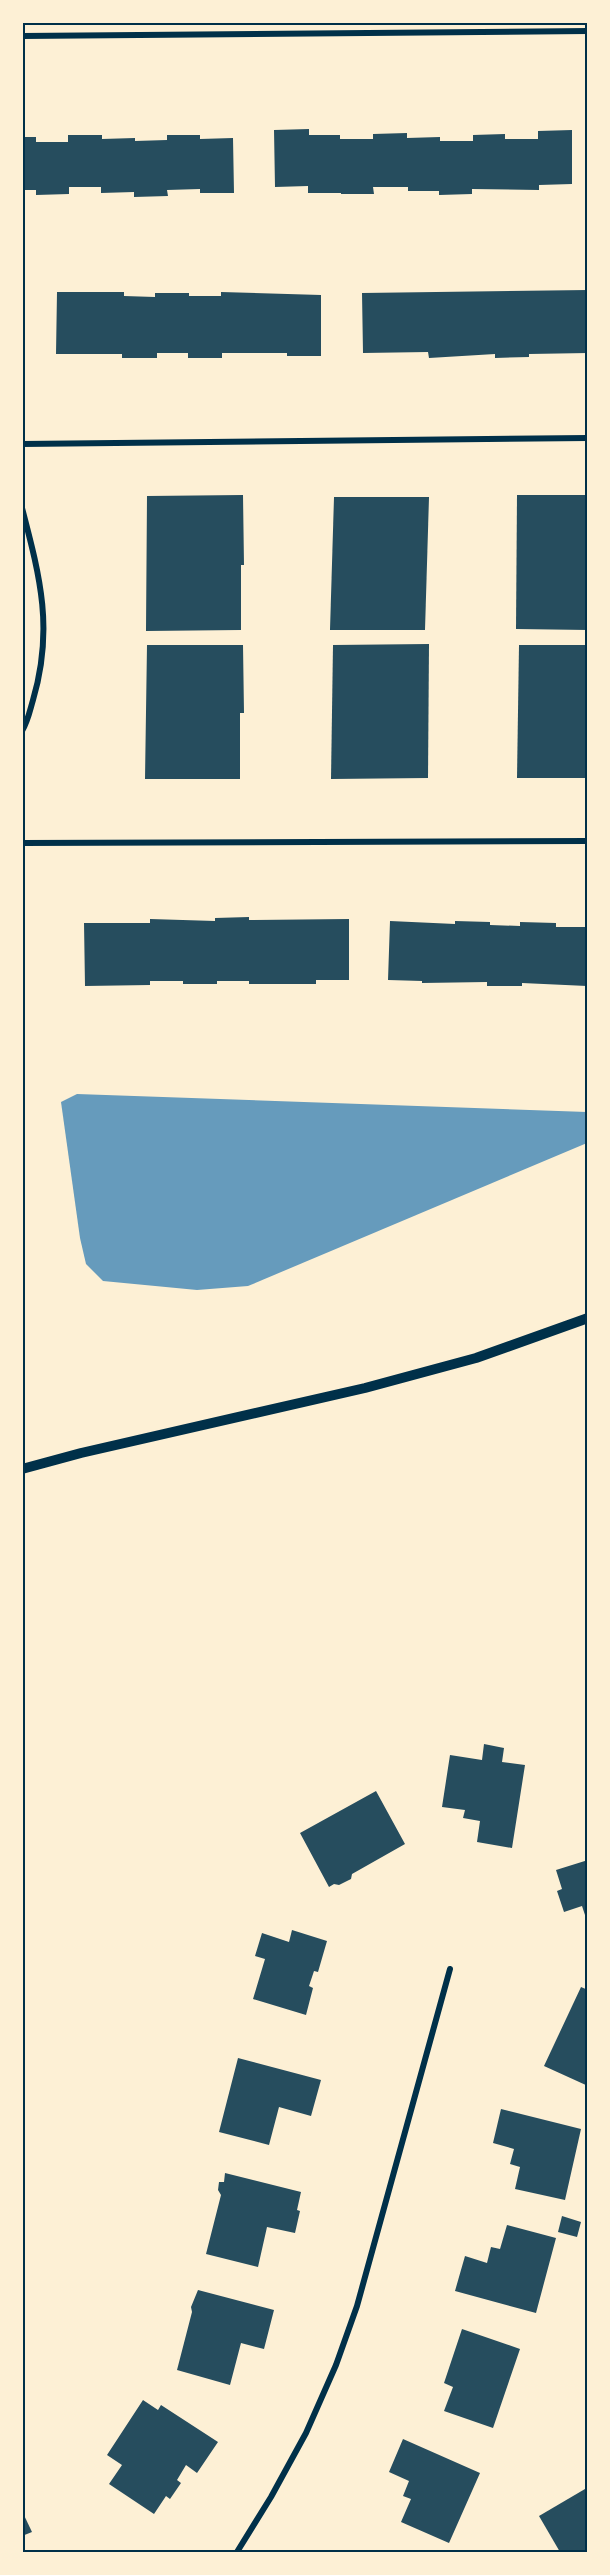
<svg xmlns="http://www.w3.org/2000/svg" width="610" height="2575" viewBox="0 0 610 2575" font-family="'Sofia Sans Condensed',sans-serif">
<rect width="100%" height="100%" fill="#fdf0d5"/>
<polygon fill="#669bbc" points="77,1094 587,1112 587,1143 248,1286 197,1290 103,1281 86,1264 80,1238 61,1102"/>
<g fill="#264d5e">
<polygon points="309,129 309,135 340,135 340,139 373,139 373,134 407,133 407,138 440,137 440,141 473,141 473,135 505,134 505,139 538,139 538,131 572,130 572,184 539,185 539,190 472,189 472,194 439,195 439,191 408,191 408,187 373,187 374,194 341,194 341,193 308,193 308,186 275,187 274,130"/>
<polygon points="68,135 102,135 102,139 135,138 135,141 167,140 167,135 200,135 200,139 233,138 234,193 200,193 200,189 167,190 168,196 134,197 134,192 101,193 101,187 69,187 69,194 36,195 36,190 22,190 22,137 36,137 36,142 68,142"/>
<polygon points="588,290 588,353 529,354 529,357 495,358 495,354 429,358 428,352 363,353 362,293"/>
<polygon points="57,292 124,292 124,296 155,297 155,293 189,293 189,296 221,296 221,292 321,295 321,356 287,356 287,353 222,353 222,358 188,358 188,353 157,353 157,358 122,358 122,354 56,354"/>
<polygon points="243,495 244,565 241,565 241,630 146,631 147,496"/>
<polygon points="517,495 588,495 588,630 516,629"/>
<polygon points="334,497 429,497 425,630 330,630"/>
<polygon points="429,644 428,778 331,779 333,645"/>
<polygon points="147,645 243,645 244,713 240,713 240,779 145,779"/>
<polygon points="519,645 588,645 588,778 517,778"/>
<polygon points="249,917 249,920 349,919 349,980 316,980 316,984 249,984 249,981 217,981 217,984 183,984 183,981 150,981 150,985 85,986 84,923 150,923 150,919 215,921 215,918"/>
<polygon points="390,921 455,924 455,921 490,922 490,925 520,926 520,922 556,923 556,927 587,927 587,986 522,983 522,986 487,986 487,982 422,983 422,981 388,980"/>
<polygon points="484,1744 504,1748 502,1762 525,1765 512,1848 477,1842 480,1821 463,1818 465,1810 442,1807 450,1755 482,1760"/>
<polygon points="376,1791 405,1844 352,1874 351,1879 339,1885 334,1884 329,1887 300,1833"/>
<polygon points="588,1860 588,1921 587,1921 582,1906 564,1912 557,1891 562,1889 556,1870"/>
<polygon points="292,1930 327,1941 318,1972 314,1971 309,1986 313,1988 306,2015 253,1999 265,1959 255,1956 262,1933 289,1942"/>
<polygon points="581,1987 588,1990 588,2086 544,2066"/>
<polygon points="238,2058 321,2080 311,2116 279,2107 269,2145 219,2132"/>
<polygon points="501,2109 581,2129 565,2200 515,2189 520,2167 510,2164 514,2149 493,2143"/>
<polygon points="225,2173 301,2192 297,2210 300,2211 295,2233 267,2227 258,2267 206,2254 221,2195 218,2190 219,2182 224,2182"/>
<polygon points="562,2216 581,2222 577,2237 558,2232"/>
<polygon points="507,2225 556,2238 536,2313 455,2291 465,2256 487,2263 491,2247 500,2249"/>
<polygon points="198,2290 274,2310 264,2349 241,2343 230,2385 177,2370 192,2312 191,2307"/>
<polygon points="462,2329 520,2349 493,2428 444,2411 453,2387 444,2383"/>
<polygon points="143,2400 158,2410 161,2405 218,2442 197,2473 186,2465 177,2480 181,2483 170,2499 166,2496 154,2514 109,2484 122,2465 107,2455"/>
<polygon points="403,2439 480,2473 449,2543 401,2522 411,2499 403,2496 409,2481 389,2472"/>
<polygon points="585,2489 588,2493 588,2552 560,2552 539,2516"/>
<polygon points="22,2511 32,2532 22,2536"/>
</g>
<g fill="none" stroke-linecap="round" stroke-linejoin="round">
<g stroke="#003049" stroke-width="6">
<polyline points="22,36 588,31"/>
<polyline points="22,444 588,438"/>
<path d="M22 508C40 577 54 629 33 700 30 710 28 721 22 731"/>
<polyline points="22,843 588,841"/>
<polyline points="237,2552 271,2497 306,2433 336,2365 357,2306 450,1969"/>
</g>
<polyline stroke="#003049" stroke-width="10" points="22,1469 81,1453 365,1388 476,1358 588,1318"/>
</g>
<rect width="610" height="2575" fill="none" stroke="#fdf0d5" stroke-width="48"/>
<rect x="24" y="24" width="562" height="2527" fill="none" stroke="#003049" stroke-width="2"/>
</svg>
